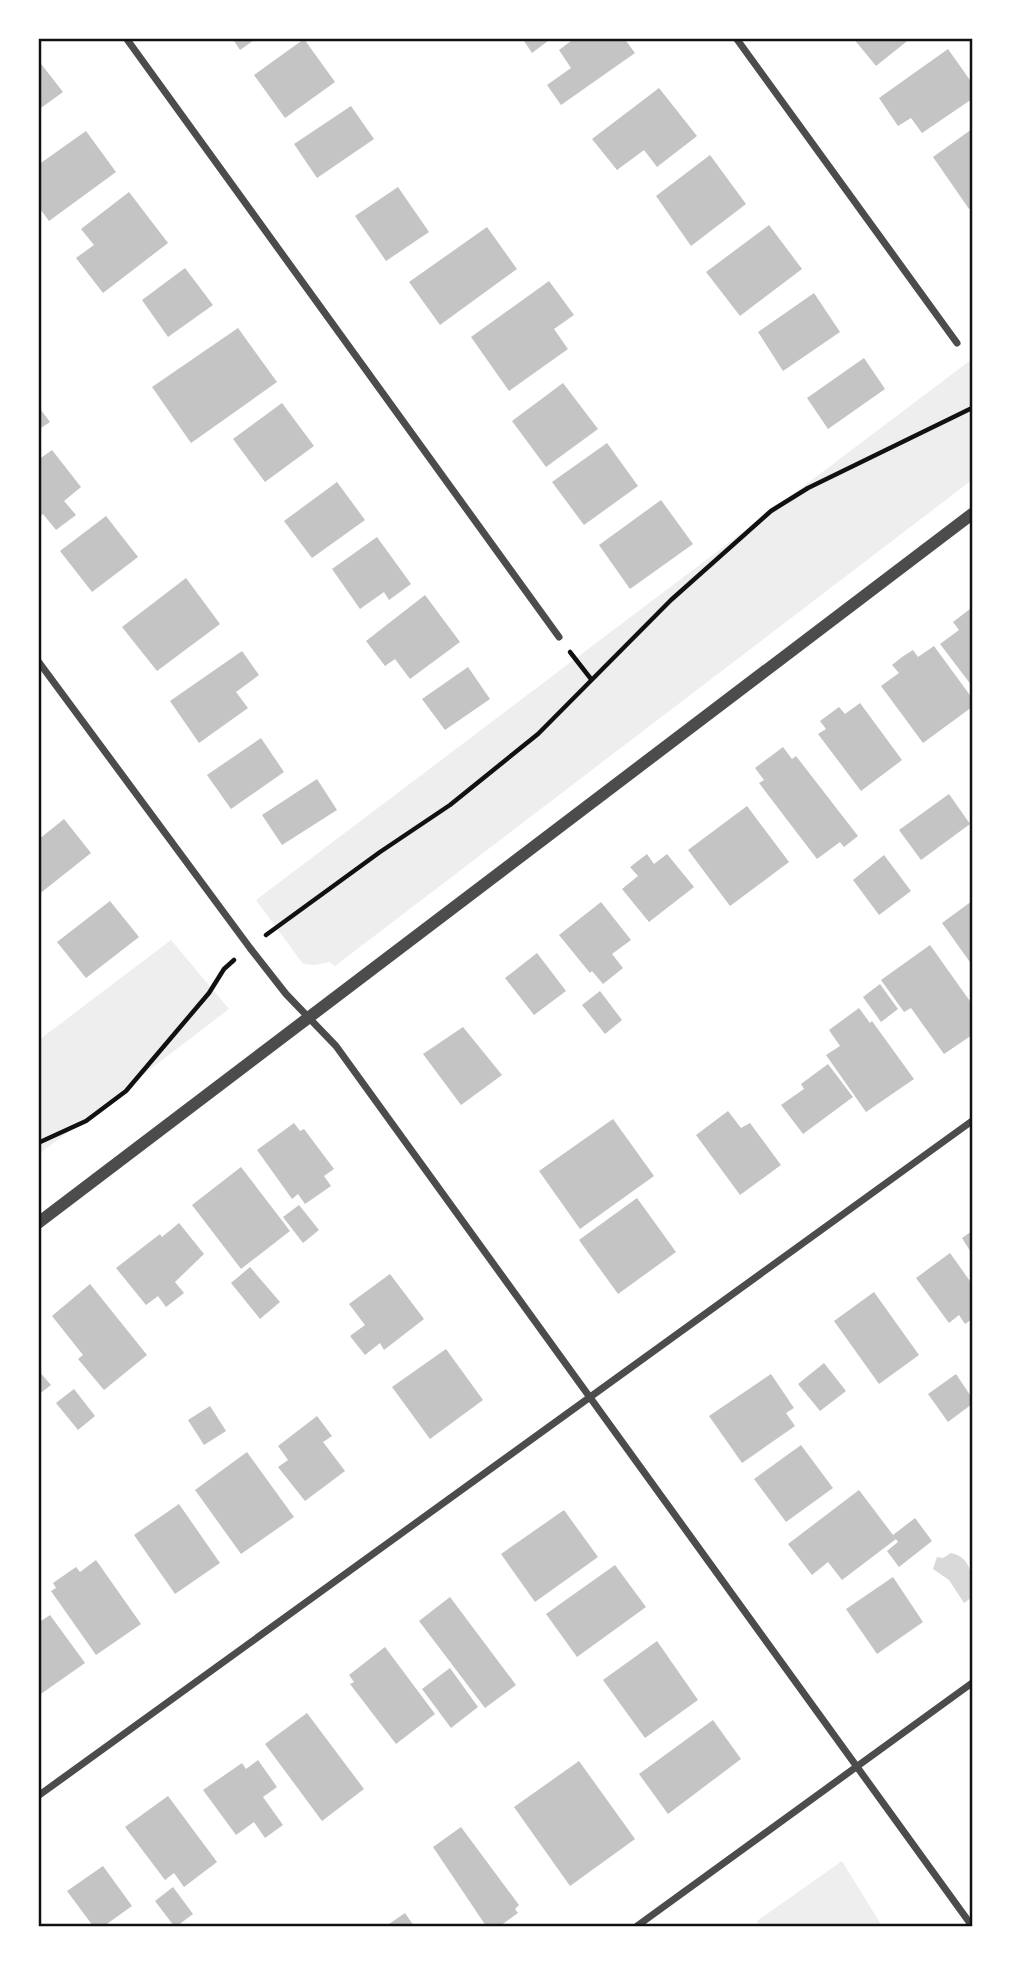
<svg xmlns="http://www.w3.org/2000/svg" width="1011" height="1965" viewBox="0 0 1011 1965" font-family="Merriweather,serif">
<rect width="100%" height="100%" fill="#fff"/>
<g fill="#eee">
<polygon points="972,359 972,480 335,966 330,962 315,965 303,964 256,900"/>
<polygon points="171,940 229,1009 39,1154 39,1040"/>
<polygon points="842,1861 882,1926 760,1926 757,1921"/>
</g>
<path fill="#d9d9d9" d="M951 1553C972 1557 973 1579 972 1597L964 1603 949 1580 933 1569 937 1557 943 1558Z"/>
<g fill="#c4c4c4">
<polygon points="232,38 257,38 240,50"/>
<polygon points="522,38 552,38 532,53"/>
<polygon points="575,38 624,38 635,53 561,105 547,85 571,68 559,50"/>
<polygon points="853,38 911,38 876,66"/>
<polygon points="304,39 335,82 285,118 254,75"/>
<polygon points="948,49 972,83 972,99 922,133 911,118 898,126 879,98"/>
<polygon points="38,60 63,92 38,110"/>
<polygon points="659,88 697,136 657,167 644,150 617,170 592,139"/>
<polygon points="351,106 374,139 317,178 294,144"/>
<polygon points="972,129 972,207 969,209 933,157"/>
<polygon points="86,131 116,172 49,221 38,206 38,165"/>
<polygon points="710,155 746,204 691,246 656,196"/>
<polygon points="398,187 429,232 386,261 355,216"/>
<polygon points="129,192 168,243 103,293 76,258 94,245 81,229"/>
<polygon points="769,225 802,269 740,316 706,272"/>
<polygon points="487,227 517,269 440,325 409,282"/>
<polygon points="185,268 213,305 168,337 142,300"/>
<polygon points="549,281 574,315 554,329 568,349 509,391 471,337"/>
<polygon points="814,293 840,332 783,371 758,332"/>
<polygon points="238,328 277,382 191,443 152,387"/>
<polygon points="864,358 885,389 828,429 807,398"/>
<polygon points="563,383 598,429 546,467 512,421"/>
<polygon points="282,403 314,446 265,482 233,439"/>
<polygon points="38,406 50,422 38,430"/>
<polygon points="607,443 638,486 584,525 552,482"/>
<polygon points="52,450 81,487 64,501 76,515 56,530 43,514 38,517 38,460"/>
<polygon points="337,482 365,520 312,558 284,521"/>
<polygon points="661,500 693,544 630,589 599,545"/>
<polygon points="106,516 138,557 92,592 60,551"/>
<polygon points="377,537 411,584 389,600 384,592 360,609 332,569"/>
<polygon points="186,578 220,624 157,671 122,627"/>
<polygon points="425,595 460,642 410,679 395,659 385,666 366,641"/>
<polygon points="970,609 972,612 972,686 940,644 959,630 953,622"/>
<polygon points="934,646 972,698 972,707 923,743 881,686 899,673 892,665 902,657 913,650 918,657"/>
<polygon points="242,651 259,675 236,692 248,708 199,743 170,701"/>
<polygon points="468,667 490,699 445,730 422,699"/>
<polygon points="860,703 902,760 861,791 818,734 826,729 820,721 839,707 845,714"/>
<polygon points="261,738 284,772 231,809 207,775"/>
<polygon points="783,747 792,759 796,756 858,836 844,847 840,842 817,859 759,783 764,780 755,768"/>
<polygon points="317,779 337,810 282,845 262,815"/>
<polygon points="949,794 970,824 921,860 899,830"/>
<polygon points="747,806 789,862 730,906 688,850"/>
<polygon points="64,819 91,853 38,895 38,840"/>
<polygon points="647,854 654,864 667,854 694,887 649,922 622,889 638,876 630,867"/>
<polygon points="884,855 911,891 879,915 853,880"/>
<polygon points="110,901 139,937 86,978 57,942"/>
<polygon points="972,901 972,965 942,923"/>
<polygon points="601,902 631,940 612,954 623,968 603,984 592,971 590,973 559,935"/>
<polygon points="930,945 972,1004 972,1035 944,1054 911,1008 904,1012 881,980"/>
<polygon points="537,953 566,991 534,1015 505,978"/>
<polygon points="880,984 898,1009 881,1022 863,997"/>
<polygon points="600,991 622,1020 605,1034 582,1005"/>
<polygon points="859,1008 870,1023 872,1021 914,1079 866,1112 826,1055 840,1046 829,1030"/>
<polygon points="463,1027 502,1075 461,1105 423,1054"/>
<polygon points="828,1064 853,1097 803,1134 781,1105 804,1089 801,1084"/>
<polygon points="728,1111 741,1128 750,1123 781,1165 740,1195 696,1135"/>
<polygon points="613,1119 654,1176 580,1229 539,1171"/>
<polygon points="294,1123 300,1131 304,1129 334,1169 324,1176 331,1186 305,1204 298,1194 292,1199 257,1150"/>
<polygon points="241,1167 290,1231 241,1269 192,1205"/>
<polygon points="637,1198 676,1252 618,1294 579,1240"/>
<polygon points="299,1205 319,1230 303,1243 283,1217"/>
<polygon points="179,1223 204,1254 175,1282 184,1293 166,1307 158,1296 146,1305 116,1268 160,1234 162,1237"/>
<polygon points="972,1231 972,1254 962,1238"/>
<polygon points="950,1253 972,1284 972,1319 965,1324 959,1315 949,1323 916,1278"/>
<polygon points="250,1267 280,1302 260,1319 231,1283"/>
<polygon points="390,1274 424,1319 384,1350 380,1343 365,1355 350,1336 365,1325 349,1304"/>
<polygon points="90,1284 147,1355 104,1390 78,1359 83,1355 52,1316"/>
<polygon points="874,1292 919,1355 879,1384 834,1321"/>
<polygon points="446,1349 483,1400 430,1439 392,1387"/>
<polygon points="824,1363 846,1391 820,1411 798,1384"/>
<polygon points="38,1370 51,1385 38,1395"/>
<polygon points="771,1374 794,1408 786,1413 795,1426 742,1463 709,1416"/>
<polygon points="956,1374 972,1398 972,1404 948,1422 928,1394"/>
<polygon points="74,1389 95,1416 78,1430 56,1403"/>
<polygon points="210,1406 226,1431 204,1445 188,1420"/>
<polygon points="317,1416 332,1436 323,1442 345,1471 305,1501 278,1467 288,1460 278,1446"/>
<polygon points="801,1445 833,1488 786,1522 754,1479"/>
<polygon points="247,1452 294,1517 241,1554 195,1490"/>
<polygon points="859,1490 893,1535 915,1518 932,1541 899,1567 887,1551 898,1542 896,1539 842,1580 828,1562 812,1575 788,1544"/>
<polygon points="179,1504 220,1563 175,1594 134,1535"/>
<polygon points="564,1510 598,1557 535,1602 501,1554"/>
<polygon points="96,1560 141,1624 96,1655 51,1591 56,1588 53,1583 76,1567 80,1572"/>
<polygon points="615,1565 646,1607 577,1657 546,1614"/>
<polygon points="893,1577 923,1622 877,1654 846,1609"/>
<polygon points="450,1597 516,1685 485,1708 419,1621"/>
<polygon points="50,1615 85,1663 38,1696 38,1623"/>
<polygon points="657,1641 698,1700 645,1738 603,1680"/>
<polygon points="385,1647 435,1714 396,1744 350,1684 354,1682 349,1675"/>
<polygon points="450,1668 478,1707 451,1728 422,1689"/>
<polygon points="307,1713 364,1789 322,1821 265,1744"/>
<polygon points="713,1720 741,1759 668,1814 639,1774"/>
<polygon points="258,1760 277,1787 263,1797 283,1825 265,1838 254,1822 236,1835 203,1790 242,1763 246,1769"/>
<polygon points="579,1761 635,1839 570,1886 514,1807"/>
<polygon points="168,1796 217,1862 184,1887 174,1873 165,1880 125,1827"/>
<polygon points="461,1827 519,1905 515,1909 518,1913 500,1926 486,1926 433,1847"/>
<polygon points="103,1866 132,1906 104,1926 93,1926 67,1891"/>
<polygon points="173,1887 193,1914 177,1926 174,1926 155,1901"/>
<polygon points="405,1913 414,1926 386,1926"/>
</g>
<g fill="none" stroke-linecap="round" stroke-linejoin="round">
<g stroke="#111" stroke-width="4.5">
<polyline points="570,652 591,679"/>
<polyline points="266,935 380,852 450,805 538,734 671,600 771,511 808,488 972,408"/>
<polyline points="38,1143 86,1121 126,1091 209,993 224,969 234,960"/>
</g>
<g stroke="#4c4c4c" stroke-width="7">
<polyline points="126,38 559,637"/>
<polyline points="736,38 957,343"/>
<polyline points="38,661 250,948 286,994 336,1046 972,1926"/>
<polyline points="38,1796 972,1121"/>
<polyline points="637,1926 972,1683"/>
</g>
<polyline stroke="#4c4c4c" stroke-width="12" points="38,1223 972,514"/>
</g>
<rect width="1011" height="1965" fill="none" stroke="#ffffff" stroke-width="80"/>
<rect x="40" y="40" width="931" height="1885" fill="none" stroke="#111" stroke-width="2.5"/>
</svg>
